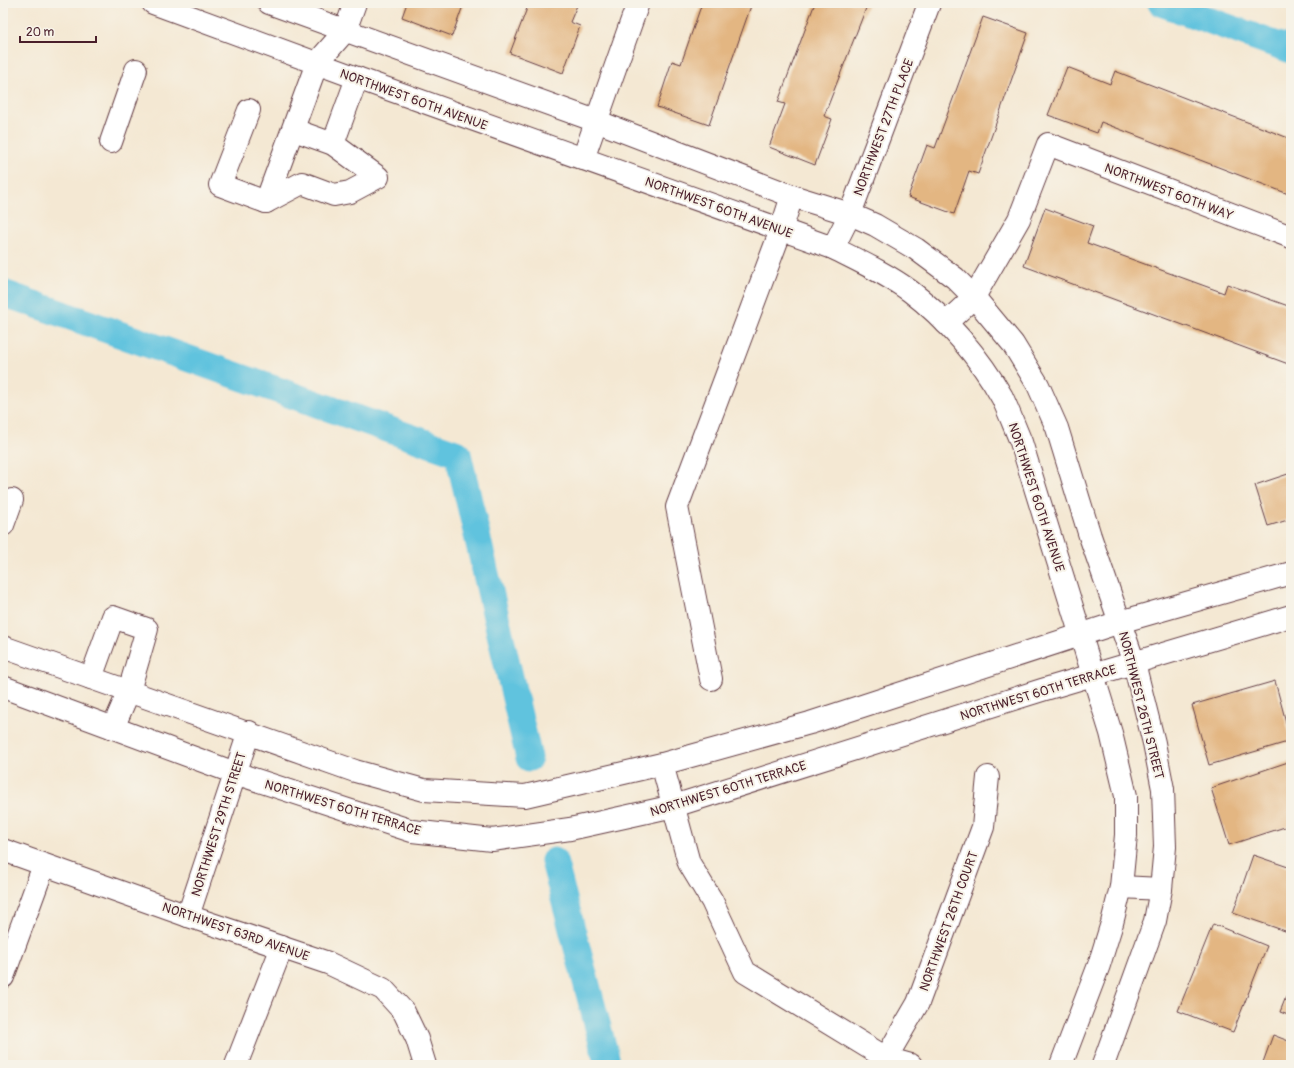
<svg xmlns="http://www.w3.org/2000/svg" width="1294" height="1068" viewBox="0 0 1294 1068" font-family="Pangolin,sans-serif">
<rect width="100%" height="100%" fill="#f7f3e8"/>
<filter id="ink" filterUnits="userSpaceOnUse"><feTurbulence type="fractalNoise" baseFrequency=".025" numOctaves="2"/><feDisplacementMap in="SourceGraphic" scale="8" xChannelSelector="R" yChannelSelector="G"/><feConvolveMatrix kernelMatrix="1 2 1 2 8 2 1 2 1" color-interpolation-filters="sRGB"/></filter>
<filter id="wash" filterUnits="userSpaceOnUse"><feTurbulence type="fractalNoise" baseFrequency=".012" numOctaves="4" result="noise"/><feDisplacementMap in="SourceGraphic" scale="16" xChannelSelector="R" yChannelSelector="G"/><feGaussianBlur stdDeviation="0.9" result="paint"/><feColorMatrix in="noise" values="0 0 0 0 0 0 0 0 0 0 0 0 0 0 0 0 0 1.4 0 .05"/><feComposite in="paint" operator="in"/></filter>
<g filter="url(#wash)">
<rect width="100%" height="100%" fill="#f4e8d3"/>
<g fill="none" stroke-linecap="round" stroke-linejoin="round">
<g stroke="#60c3de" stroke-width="27">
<polyline points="1161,3 1291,50"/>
<polyline points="3,293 458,454 529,758"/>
<polyline points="554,861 608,1065"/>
</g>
</g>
<g id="blocks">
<g fill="#e3b682">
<polygon points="407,3 464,3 452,36 402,17"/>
<polygon points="529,3 578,3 570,22 580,26 563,73 510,53"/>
<polygon points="702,3 752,3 709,125 657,107 672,61 681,64"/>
<polygon points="815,3 868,3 824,116 832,119 815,165 769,147 785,104 778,102"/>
<polygon points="983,17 1028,33 978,174 969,171 954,214 908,197 927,145 935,148"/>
<polygon points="1067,67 1110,84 1115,71 1291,139 1291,195 1101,122 1097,133 1048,115"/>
<polygon points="1045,208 1093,226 1087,243 1224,293 1227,284 1291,307 1291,365 1024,266"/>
<polygon points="1291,473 1291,519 1268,526 1255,485"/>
<polygon points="1275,681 1291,741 1209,765 1192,705"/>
<polygon points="1291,761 1291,825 1229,845 1211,788"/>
<polygon points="1253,855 1291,868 1291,933 1233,913"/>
<polygon points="1213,924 1267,946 1233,1032 1178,1011"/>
<polygon points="1291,984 1291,1016 1280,1012"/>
<polygon points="1273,1035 1291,1042 1291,1065 1262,1065"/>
</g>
</g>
</g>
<g filter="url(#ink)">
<use href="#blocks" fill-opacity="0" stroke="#643d44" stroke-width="1"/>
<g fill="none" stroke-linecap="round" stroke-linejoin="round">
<g stroke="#643d44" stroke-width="24">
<g id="minor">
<path d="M153 3 357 78 833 248C859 261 887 274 910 291 947 319 980 358 1002 397 1009 412 1015 428 1021 442L1111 733 1126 796V835L1121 887 1112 923 1099 965 1061 1065"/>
<polyline points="269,3 596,121 792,196 850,214 875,225 916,249 955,278 974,297 1013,344 1038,385 1057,428 1090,536 1134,663 1154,743 1163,789 1165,847 1161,889 1155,921 1103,1065"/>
<polyline points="249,110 220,185 266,202 302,183 334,195 350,192 378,177 333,144 294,130"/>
<polyline points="111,142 136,70"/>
<polyline points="333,144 357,78"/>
<polyline points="583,159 638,3"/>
<polyline points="266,202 317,63 345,31 355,3"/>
<polyline points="833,248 850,214 929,4"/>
<polyline points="946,323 974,297 1019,219 1048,144 1291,237"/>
<polyline points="3,525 12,500"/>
<polyline points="3,647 355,771 424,790 525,796 662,764 810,723 1120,622 1291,573"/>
<polyline points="91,678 113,617 147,629 129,691 113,728"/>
<polyline points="711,679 677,507 781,230 792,196"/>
<polyline points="3,687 235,773 412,831 492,840 570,829 674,806 1042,690 1291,616"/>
<polyline points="662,764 689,863 712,901 745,972 886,1058 911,1065"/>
<polyline points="3,850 188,916 328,963 383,989 404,1012 417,1039 425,1065"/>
<polyline points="1121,887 1161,889"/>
<polyline points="188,916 249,732"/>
<polyline points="3,977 44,865"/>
<polyline points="886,1058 918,1003 983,827 988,777"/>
<polyline points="236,1065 282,947"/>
</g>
</g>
<use href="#minor" stroke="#fff" stroke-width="22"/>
</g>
</g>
<g text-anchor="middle" stroke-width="4" stroke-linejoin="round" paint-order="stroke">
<g font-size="13" fill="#4a1f2b" stroke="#f7f3e8">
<text transform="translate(414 99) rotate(20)" y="5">NORTHWEST 60TH AVENUE</text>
<text transform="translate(883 127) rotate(-69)" y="5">NORTHWEST 27TH PLACE</text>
<text transform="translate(1169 191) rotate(21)" y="5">NORTHWEST 60TH WAY</text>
<text transform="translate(719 207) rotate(20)" y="5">NORTHWEST 60TH AVENUE</text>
<text transform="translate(1037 497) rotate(72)" y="5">NORTHWEST 60TH AVENUE</text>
<text transform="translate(1038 692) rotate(-17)" y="5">NORTHWEST 60TH TERRACE</text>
<text transform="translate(1142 705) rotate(76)" y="5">NORTHWEST 26TH STREET</text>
<text transform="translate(728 788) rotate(-17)" y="5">NORTHWEST 60TH TERRACE</text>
<text transform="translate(343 807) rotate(17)" y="5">NORTHWEST 60TH TERRACE</text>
<text transform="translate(218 824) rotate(-72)" y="5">NORTHWEST 29TH STREET</text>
<text transform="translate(948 921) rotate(-70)" y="5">NORTHWEST 26TH COURT</text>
<text transform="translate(236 931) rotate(19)" y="5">NORTHWEST 63RD AVENUE</text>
</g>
</g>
<rect width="1294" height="1068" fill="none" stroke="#f7f3e8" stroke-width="16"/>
<path d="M20 36v6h76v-6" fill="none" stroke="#4a1f2b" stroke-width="2"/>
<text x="26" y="36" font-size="12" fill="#4a1f2b" stroke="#f7f3e8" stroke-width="3" paint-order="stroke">20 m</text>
</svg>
